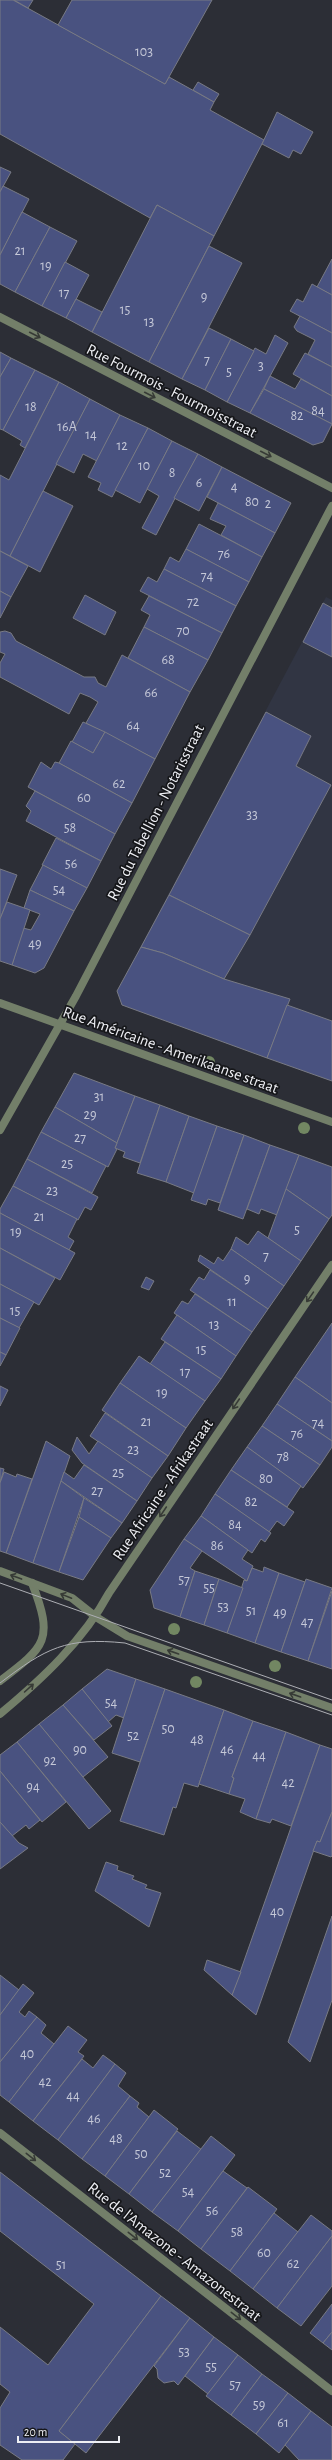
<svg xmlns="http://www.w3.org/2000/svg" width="332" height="2460" viewBox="0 0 332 2460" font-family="'Alegreya Sans',sans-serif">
<rect width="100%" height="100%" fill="#2c2e36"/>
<polygon fill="#313543" points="326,597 332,600 332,1081 122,1005 117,991"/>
<g fill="#495280" stroke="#787a84">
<polygon points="0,0 13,0 165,84 169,77 214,102 210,110 264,140 214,236 157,205 150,218 0,134"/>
<polygon points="14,0 33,0 28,8"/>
<polygon points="72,0 212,0 165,84 58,25"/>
<polygon points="198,82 219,94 214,102 193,90"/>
<polygon points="277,112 313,132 301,154 293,150 289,158 262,144"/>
<polygon points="0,167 11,172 0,192"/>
<polygon points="3,186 29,199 0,255 0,192"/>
<polygon points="157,205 214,236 149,362 92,332"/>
<polygon points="22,212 50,227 15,292 0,284 0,255"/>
<polygon points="50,227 77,241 42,306 15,292"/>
<polygon points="209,246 242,263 182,379 149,362"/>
<polygon points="332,259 332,295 317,287"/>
<polygon points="65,262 89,275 66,318 42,306"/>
<polygon points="312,284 332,295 332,333 290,311 297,299 303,302"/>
<polygon points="76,299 102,312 92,332 66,318"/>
<polygon points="300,316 332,333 332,367 308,354 315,340 297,331 294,327"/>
<polygon points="209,328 231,339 205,390 182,379"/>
<polygon points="275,335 288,343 250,413 227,402 255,348 266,354"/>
<polygon points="231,339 254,351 227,402 205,390"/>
<polygon points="0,352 11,358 0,377"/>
<polygon points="305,353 332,367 332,396 293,374"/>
<polygon points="11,358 35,370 3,430 0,429 0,377"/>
<polygon points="35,370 59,382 25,448 20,445 22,441 3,430"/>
<polygon points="270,376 295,389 301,379 332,396 332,424 264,389"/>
<polygon points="59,382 90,399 10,556 0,551 0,475 9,480"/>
<polygon points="264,389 332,424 323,442 313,445 250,413"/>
<polygon points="90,399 120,415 97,461 83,454 74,473 56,464"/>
<polygon points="120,415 148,428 112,497 98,490 101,483 88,477"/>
<polygon points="148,428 172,441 140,503 115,490"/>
<polygon points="172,441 198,454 156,535 142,528 159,496 147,489"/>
<polygon points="198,454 222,467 199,511 174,498"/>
<polygon points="222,467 291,503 275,533 207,497"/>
<polygon points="43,491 73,506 40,572 10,556"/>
<polygon points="218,503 275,533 262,557 221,535 226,526 210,519"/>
<polygon points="199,524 262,557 249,582 186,549"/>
<polygon points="186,549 249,582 236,606 164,569 170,557 179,562"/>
<polygon points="0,551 28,566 11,597 0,591"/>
<polygon points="164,569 236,606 222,633 140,591 148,577 157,582"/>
<polygon points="0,591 11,597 0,618"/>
<polygon points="85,595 116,612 105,635 73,618"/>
<polygon points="149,596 222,633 208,660 144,627 150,615 141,610"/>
<polygon points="323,603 332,608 332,657 303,642"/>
<polygon points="144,627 208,660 190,692 128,658"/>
<polygon points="5,631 11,633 16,641 84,677 95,677 98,683 106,687 122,655 190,692 155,759 86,723 98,702 90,697 80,693 69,714 0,677 0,663 5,654 0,652 0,632"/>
<polygon points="266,712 311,736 296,766 331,785 250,935 169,895"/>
<polygon points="83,722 105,732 93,753 72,742"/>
<polygon points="105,732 155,759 132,803 59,763 71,741 93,753"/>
<polygon points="41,762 51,769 55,762 59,763 132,803 115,834 28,787"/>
<polygon points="35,791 115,834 101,861 26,821 31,811 26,806"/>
<polygon points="56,838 101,861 87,888 42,865"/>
<polygon points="43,865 87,888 74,911 30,890"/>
<polygon points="0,869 17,875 0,919"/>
<polygon points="30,890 74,911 44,968 35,973 12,965 23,928 31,930 40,914 24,908"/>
<polygon points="169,895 250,935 224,979 163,953 141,947"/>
<polygon points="7,902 30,910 12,965 0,961 0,919"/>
<polygon points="141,947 163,953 224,979 290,999 267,1058 122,1005 117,991"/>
<polygon points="287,1005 332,1021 332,1081 267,1058"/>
<polygon points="74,1073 135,1096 117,1143 55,1107"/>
<polygon points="135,1096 160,1105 140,1163 123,1157 125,1152 115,1148"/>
<polygon points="160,1105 189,1116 166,1182 137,1173"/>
<polygon points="55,1107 117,1143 115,1148 117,1149 108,1167 41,1132"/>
<polygon points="189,1116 217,1126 194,1193 166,1182"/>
<polygon points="217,1126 244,1135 220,1203 208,1199 206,1205 191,1200"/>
<polygon points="41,1132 106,1166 92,1193 27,1159"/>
<polygon points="244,1135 270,1145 243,1219 218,1210"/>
<polygon points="270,1145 299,1155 277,1215 261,1209 259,1214 247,1209"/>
<polygon points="299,1155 332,1167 332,1215 329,1219 286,1189"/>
<polygon points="27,1159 98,1197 91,1210 85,1207 78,1220 13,1186"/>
<polygon points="13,1186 77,1219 68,1237 74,1241 69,1250 0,1213 0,1209"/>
<polygon points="286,1189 329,1219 301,1261 268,1238"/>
<polygon points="0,1213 75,1253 60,1280 0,1248"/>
<polygon points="258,1231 301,1261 284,1286 231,1249 236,1237 248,1245"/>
<polygon points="0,1248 55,1278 39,1305 0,1284"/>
<polygon points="231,1249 284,1286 268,1309 198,1261 200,1255 214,1264 218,1257 223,1261"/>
<polygon points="210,1270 268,1309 252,1332 190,1290 199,1277 204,1280"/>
<polygon points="146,1277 154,1281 149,1290 141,1287"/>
<polygon points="0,1284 34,1302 19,1328 0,1318"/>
<polygon points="195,1294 252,1332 236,1356 174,1313 182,1301 188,1304"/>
<polygon points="177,1315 236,1356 221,1379 161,1339"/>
<polygon points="0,1318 20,1328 6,1355 0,1352"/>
<polygon points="332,1323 332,1403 295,1377"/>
<polygon points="165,1342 221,1379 205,1401 150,1364"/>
<polygon points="0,1352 6,1355 0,1366"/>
<polygon points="139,1356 205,1401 186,1428 120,1383"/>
<polygon points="295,1377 332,1403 332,1441 277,1404"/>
<polygon points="120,1383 186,1428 168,1456 102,1410"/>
<polygon points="0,1386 8,1390 0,1406"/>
<polygon points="277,1404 332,1441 332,1447 320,1465 262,1426"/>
<polygon points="105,1413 168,1456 152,1478 90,1436"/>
<polygon points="262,1426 320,1465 303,1488 247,1447"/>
<polygon points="77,1437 89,1454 98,1441 152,1478 137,1501 82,1463 72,1450"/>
<polygon points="46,1441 70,1456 33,1563 6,1553"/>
<polygon points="247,1447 301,1486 287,1507 231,1470"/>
<polygon points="84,1465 137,1501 122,1523 61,1481 64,1472 74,1479"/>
<polygon points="0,1468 4,1469 0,1483"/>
<polygon points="231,1470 294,1512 284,1526 277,1521 269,1532 215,1494"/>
<polygon points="4,1472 16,1477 17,1474 32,1479 6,1553 0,1551 0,1483"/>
<polygon points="61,1481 84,1498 59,1572 33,1563"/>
<polygon points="215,1494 271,1533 265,1542 261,1539 252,1553 201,1516"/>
<polygon points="84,1498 122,1523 111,1538 79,1517"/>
<polygon points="201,1516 248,1550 242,1559 253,1566 247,1581 184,1539"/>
<polygon points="79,1517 111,1538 83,1580 59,1572"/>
<polygon points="184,1539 202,1551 190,1568 195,1571 180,1617 154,1608 150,1590"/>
<polygon points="264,1567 279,1573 255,1643 227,1633 244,1580 247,1581 252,1568 263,1572"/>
<polygon points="195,1571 219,1579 204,1625 180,1617"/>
<polygon points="279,1573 305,1582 281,1652 255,1643"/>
<polygon points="219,1579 243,1588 227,1633 204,1625"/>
<polygon points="306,1579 332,1588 308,1661 281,1652"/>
<polygon points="332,1591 332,1669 308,1661"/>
<polygon points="107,1669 136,1679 124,1718 116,1715 108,1722 82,1689"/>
<polygon points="136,1679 165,1689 140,1762 112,1753"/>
<polygon points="82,1689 112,1726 94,1740 63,1705"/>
<polygon points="165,1689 224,1710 198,1787 184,1783 176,1808 173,1807 164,1835 120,1821"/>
<polygon points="63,1705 108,1757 83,1777 39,1724"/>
<polygon points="224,1710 253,1721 232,1777 234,1778 229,1794 199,1784"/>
<polygon points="253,1721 286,1732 256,1819 240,1812 245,1799 229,1794 234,1778 232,1777"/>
<polygon points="39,1724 111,1811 89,1829 17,1742"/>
<polygon points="286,1732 320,1745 291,1826 272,1819 270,1823 256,1819"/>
<polygon points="17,1742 66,1802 42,1822 0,1771 0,1755"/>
<polygon points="320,1745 332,1749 332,1812 320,1842 317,1841 256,2015 232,1995"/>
<polygon points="0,1771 40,1820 29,1829 26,1825 12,1836 0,1822"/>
<polygon points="332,1812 332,1856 331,1857 313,1851 317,1841 320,1842"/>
<polygon points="0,1822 19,1843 28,1848 0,1869"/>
<polygon points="106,1862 118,1866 117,1870 134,1876 132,1879 147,1885 145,1888 161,1893 149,1927 95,1891"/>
<polygon points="332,1916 332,2000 310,2062 288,2042"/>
<polygon points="207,1960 241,1972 232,1995 204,1970"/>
<polygon points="0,1975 19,1990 0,2015"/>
<polygon points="23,1984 34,1993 19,2012 25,2017 29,2011 37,2017 0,2062 0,2015"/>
<polygon points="37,2017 46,2025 41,2033 54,2044 9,2102 0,2095 0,2062"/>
<polygon points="68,2026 87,2040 78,2052 84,2056 33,2121 9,2102"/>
<polygon points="103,2055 115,2064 58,2140 33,2121 82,2059 93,2068"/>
<polygon points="115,2064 126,2073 118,2086 130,2096 82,2159 58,2140"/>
<polygon points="130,2096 139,2103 137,2107 149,2117 105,2176 82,2159"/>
<polygon points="154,2110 178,2129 129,2194 105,2176"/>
<polygon points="177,2131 202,2150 152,2212 129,2194"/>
<polygon points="211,2136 235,2155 178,2231 152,2212"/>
<polygon points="223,2171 247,2188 201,2249 178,2231"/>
<polygon points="0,2172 161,2296 59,2431 75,2444 63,2460 22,2460 0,2445 0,2408 10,2392 0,2384 0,2327 48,2365 94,2304 0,2231"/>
<polygon points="248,2187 277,2209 230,2271 201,2249"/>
<polygon points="274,2213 298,2232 253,2289 230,2271"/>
<polygon points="311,2215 332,2231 332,2236 277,2308 253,2289"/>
<polygon points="332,2236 332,2286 301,2326 277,2308"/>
<polygon points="161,2296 190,2318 86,2453 59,2431"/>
<polygon points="332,2304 332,2332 323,2343 310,2333"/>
<polygon points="190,2318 214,2337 178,2385 174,2381 164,2383 158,2378 157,2369 154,2366"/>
<polygon points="332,2332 332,2350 323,2343"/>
<polygon points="214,2337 238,2355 208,2394 185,2376"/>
<polygon points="238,2355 262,2374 231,2415 206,2396"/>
<polygon points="262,2374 288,2393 256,2434 231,2415"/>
<polygon points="288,2393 311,2411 279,2453 256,2434"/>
<polygon points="311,2411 332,2427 332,2460 299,2460 285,2445"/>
</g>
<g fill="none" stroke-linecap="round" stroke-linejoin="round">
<path stroke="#737f69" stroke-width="8" d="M0 1681C46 1646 54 1640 32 1583"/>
<g stroke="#737f69" stroke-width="8">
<polyline points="0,317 332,488"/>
<polyline points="0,1003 332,1122"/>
<polyline points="0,1130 76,996 332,506"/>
<polyline points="0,1571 72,1598 96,1617 127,1636 332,1708"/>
<path d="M0 1714C42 1679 83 1641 109 1593L332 1265"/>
<polyline points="0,2133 332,2391"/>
</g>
<g stroke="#adaeb4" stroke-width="1">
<polyline points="0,1583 332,1700"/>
<path d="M0 1683C46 1648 66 1637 125 1643L332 1715"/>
</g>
</g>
<g fill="#728762">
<circle cx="209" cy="1062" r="6"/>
<circle cx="304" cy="1128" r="6"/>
<circle cx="174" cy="1629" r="6"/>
<circle cx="275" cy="1666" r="6"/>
<circle cx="196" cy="1682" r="6"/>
</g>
<defs><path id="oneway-shaft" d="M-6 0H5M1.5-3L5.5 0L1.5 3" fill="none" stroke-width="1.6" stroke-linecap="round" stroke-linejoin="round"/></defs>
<g stroke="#373b36">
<use href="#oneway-shaft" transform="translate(35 335) rotate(27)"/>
<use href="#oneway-shaft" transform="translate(150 395) rotate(27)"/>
<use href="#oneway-shaft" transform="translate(266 454) rotate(27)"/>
<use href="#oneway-shaft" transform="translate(310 1297) rotate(125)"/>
<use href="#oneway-shaft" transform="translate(236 1404) rotate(124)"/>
<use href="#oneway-shaft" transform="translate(163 1512) rotate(124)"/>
<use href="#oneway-shaft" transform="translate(16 1577) rotate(-160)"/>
<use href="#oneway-shaft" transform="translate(66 1596) rotate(-158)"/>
<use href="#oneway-shaft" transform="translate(173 1652) rotate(-161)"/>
<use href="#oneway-shaft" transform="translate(29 1688) rotate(-42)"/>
<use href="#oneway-shaft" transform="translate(295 1695) rotate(-161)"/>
<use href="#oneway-shaft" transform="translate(31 2157) rotate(38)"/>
<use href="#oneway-shaft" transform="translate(133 2236) rotate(38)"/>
<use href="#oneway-shaft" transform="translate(236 2316) rotate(38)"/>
</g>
<g text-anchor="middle" stroke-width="3.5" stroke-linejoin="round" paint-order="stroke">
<g font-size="14" fill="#c5c8d7">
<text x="144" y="56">103</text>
<text x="20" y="255">21</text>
<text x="46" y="270">19</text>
<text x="64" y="297">17</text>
<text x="204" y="301">9</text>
<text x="125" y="314">15</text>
<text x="149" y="326">13</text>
<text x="207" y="364">7</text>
<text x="261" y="370">3</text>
<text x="229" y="376">5</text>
<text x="31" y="411">18</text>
<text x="318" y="415">84</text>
<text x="297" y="420">82</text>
<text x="67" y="431">16A</text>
<text x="91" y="439">14</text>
<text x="122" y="450">12</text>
<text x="144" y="470">10</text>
<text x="172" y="477">8</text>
<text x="199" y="487">6</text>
<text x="234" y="491">4</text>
<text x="252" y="506">80</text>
<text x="268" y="508">2</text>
<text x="224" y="558">76</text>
<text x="207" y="580">74</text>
<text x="193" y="606">72</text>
<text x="183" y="635">70</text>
<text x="168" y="664">68</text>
<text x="151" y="697">66</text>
<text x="133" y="730">64</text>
<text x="119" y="788">62</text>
<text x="84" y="802">60</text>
<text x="252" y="819">33</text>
<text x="70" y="832">58</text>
<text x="71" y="868">56</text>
<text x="59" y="894">54</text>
<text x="35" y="948">49</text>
<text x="99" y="1101">31</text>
<text x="90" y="1119">29</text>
<text x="80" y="1142">27</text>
<text x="67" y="1168">25</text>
<text x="52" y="1195">23</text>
<text x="39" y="1221">21</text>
<text x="297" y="1234">5</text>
<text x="16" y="1236">19</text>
<text x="266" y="1260">7</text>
<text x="247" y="1283">9</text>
<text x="232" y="1306">11</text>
<text x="15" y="1315">15</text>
<text x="214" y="1329">13</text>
<text x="201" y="1354">15</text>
<text x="185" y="1376">17</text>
<text x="162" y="1397">19</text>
<text x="146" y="1426">21</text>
<text x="318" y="1427">74</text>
<text x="297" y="1438">76</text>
<text x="133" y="1454">23</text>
<text x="283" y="1461">78</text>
<text x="118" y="1477">25</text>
<text x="266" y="1483">80</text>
<text x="97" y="1495">27</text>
<text x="251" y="1506">82</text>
<text x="235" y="1529">84</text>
<text x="217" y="1550">86</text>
<text x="184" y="1584">57</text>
<text x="209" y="1592">55</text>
<text x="223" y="1611">53</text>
<text x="251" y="1615">51</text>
<text x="280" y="1617">49</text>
<text x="307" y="1626">47</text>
<text x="111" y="1707">54</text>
<text x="168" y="1733">50</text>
<text x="133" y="1740">52</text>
<text x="197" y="1744">48</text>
<text x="80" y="1754">90</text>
<text x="227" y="1754">46</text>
<text x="259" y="1760">44</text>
<text x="50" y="1765">92</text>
<text x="288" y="1787">42</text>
<text x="33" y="1791">94</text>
<text x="277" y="1916">40</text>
<text x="27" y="2058">40</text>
<text x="45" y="2086">42</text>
<text x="73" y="2100">44</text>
<text x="94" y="2123">46</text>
<text x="116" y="2143">48</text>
<text x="141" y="2158">50</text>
<text x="165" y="2177">52</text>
<text x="188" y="2196">54</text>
<text x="212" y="2215">56</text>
<text x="237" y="2236">58</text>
<text x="264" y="2257">60</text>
<text x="293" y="2268">62</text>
<text x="61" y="2269">51</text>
<text x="184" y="2356">53</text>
<text x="211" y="2371">55</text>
<text x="235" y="2389">57</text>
<text x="259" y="2409">59</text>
<text x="283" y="2427">61</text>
</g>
<g font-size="16" fill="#eeeff4" stroke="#16171a">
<text transform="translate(172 390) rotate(27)" y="6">Rue Fourmois - Fourmoisstraat</text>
<text transform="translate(155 812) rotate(-63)" y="6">Rue du Tabellion - Notarisstraat</text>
<text transform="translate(171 1049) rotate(20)" y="6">Rue Américaine - Amerikaanse straat</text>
<text transform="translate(162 1489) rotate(-56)" y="6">Rue Africaine - Afrikastraat</text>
<text transform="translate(175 2251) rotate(38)" y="6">Rue de l'Amazone - Amazonestraat</text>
</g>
</g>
<path d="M18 2436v6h101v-6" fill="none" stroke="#eeeff4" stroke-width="2"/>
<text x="24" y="2436" font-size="12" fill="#eeeff4" stroke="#16171a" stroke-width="3" paint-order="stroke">20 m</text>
</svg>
